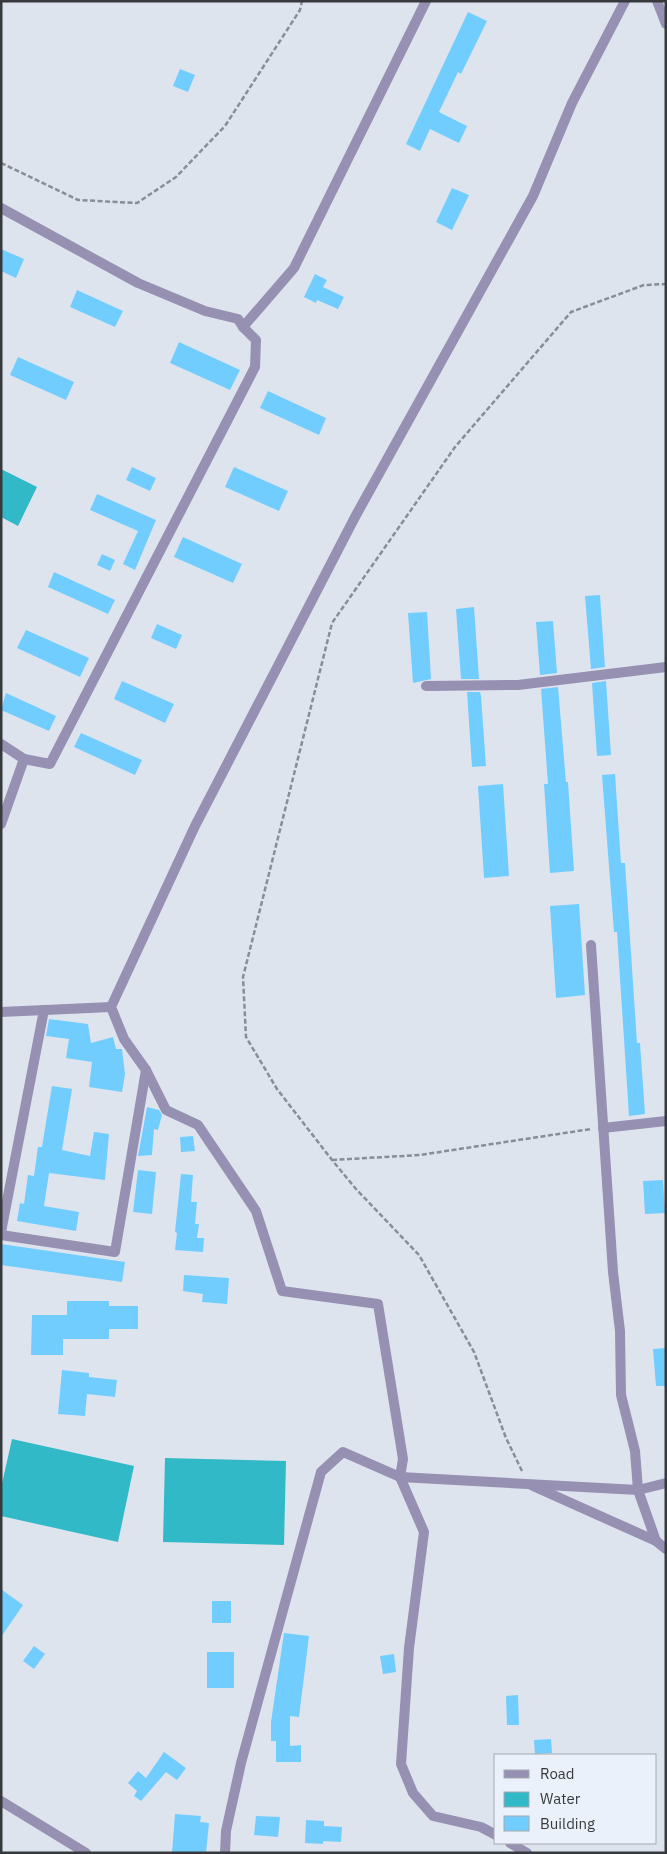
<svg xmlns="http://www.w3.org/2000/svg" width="667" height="1854" viewBox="0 0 667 1854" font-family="'IBM Plex Sans',sans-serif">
<rect width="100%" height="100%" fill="#dee4ee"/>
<g fill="#32b9c7">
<polygon points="1,469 37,487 18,526 1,517"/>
<polygon points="12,1439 134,1466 118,1542 1,1516 1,1488"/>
<polygon points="165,1458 286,1461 284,1545 163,1542"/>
</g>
<g fill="#72cdff">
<polygon points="468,12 487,21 461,74 458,72 439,112 467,126 459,143 430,129 420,151 406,144"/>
<polygon points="180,69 195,75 188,92 173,86"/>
<polygon points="452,188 469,195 452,230 436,222"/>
<polygon points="1,249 24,259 16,278 1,271"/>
<polygon points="315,274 327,280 323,287 344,297 338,309 317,300 316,303 304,297"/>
<polygon points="77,290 123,311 115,327 70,307"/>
<polygon points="179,342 240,370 230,390 170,363"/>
<polygon points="18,357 74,382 66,400 10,375"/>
<polygon points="268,391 326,418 319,435 260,408"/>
<polygon points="132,467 156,478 150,491 126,480"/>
<polygon points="234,467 288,491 279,511 225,487"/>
<polygon points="97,494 156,520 135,570 123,564 138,531 90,510"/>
<polygon points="183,537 242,564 233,583 174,557"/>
<polygon points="102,554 115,560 110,571 97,565"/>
<polygon points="54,572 115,600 108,614 48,587"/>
<polygon points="600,595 605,667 591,669 585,596"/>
<polygon points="474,607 479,679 461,679 456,609"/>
<polygon points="427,612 431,679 413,683 408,613"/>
<polygon points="553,621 557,673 540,675 536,622"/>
<polygon points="157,624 182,635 176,649 151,638"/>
<polygon points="26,630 89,658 80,677 17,648"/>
<polygon points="122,681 174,704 165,723 114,699"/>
<polygon points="606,681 611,755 597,756 592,683"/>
<polygon points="558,687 566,782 568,782 574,871 550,873 544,784 548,784 541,689"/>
<polygon points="467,692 480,692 481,696 486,766 472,767"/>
<polygon points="6,693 56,716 49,731 1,710"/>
<polygon points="81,733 142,760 135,775 74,747"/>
<polygon points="615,774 621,863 625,863 637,1043 640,1043 645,1114 629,1116 617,932 614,932 602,775"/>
<polygon points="503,784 509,876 484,878 478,786"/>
<polygon points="579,904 585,995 556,998 550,906"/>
<polygon points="49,1019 88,1024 91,1043 113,1037 116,1049 122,1049 125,1074 122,1092 89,1087 92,1062 66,1058 69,1039 46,1036"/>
<polygon points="52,1086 72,1089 62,1150 90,1156 94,1132 109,1134 105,1180 49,1173 44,1206 79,1212 76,1231 17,1221 20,1203 24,1204 28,1175 34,1176 38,1147 42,1147"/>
<polygon points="147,1107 159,1110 162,1115 158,1130 154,1129 152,1155 138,1156"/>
<polygon points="193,1136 195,1151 181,1152 180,1137"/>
<polygon points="138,1170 156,1172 152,1214 133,1212"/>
<polygon points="181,1174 193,1175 191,1202 197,1202 195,1224 199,1224 197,1238 204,1238 203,1252 175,1250 177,1233 175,1232"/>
<polygon points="663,1180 665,1213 645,1214 643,1181"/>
<polygon points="1,1244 125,1262 122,1282 1,1265"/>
<polygon points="184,1275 229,1278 227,1304 202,1302 203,1294 183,1291"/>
<polygon points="67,1301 109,1301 109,1306 138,1306 138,1329 109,1329 109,1339 63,1339 63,1355 31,1355 32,1315 67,1315"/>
<polygon points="666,1348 666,1386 656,1386 653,1349"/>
<polygon points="62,1370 89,1373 89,1377 117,1380 115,1397 87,1394 85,1416 58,1414"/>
<polygon points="1,1589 23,1605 1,1637"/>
<rect x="212" y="1601" width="19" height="22"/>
<polygon points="284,1633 309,1636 299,1717 290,1716 290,1746 301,1745 301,1762 276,1762 276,1741 271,1741 271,1722"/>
<polygon points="34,1646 45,1654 34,1669 23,1661"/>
<rect x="207" y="1652" width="27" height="36"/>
<polygon points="394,1654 396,1672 383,1674 380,1656"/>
<polygon points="518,1695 519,1725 507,1725 506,1696"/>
<polygon points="551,1739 552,1753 535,1754 534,1740"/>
<polygon points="164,1752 186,1768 177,1780 166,1772 141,1801 134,1796 137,1791 128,1783 138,1771 146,1778"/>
<polygon points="175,1814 201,1816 200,1822 209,1823 206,1853 172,1853"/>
<polygon points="256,1816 280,1817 278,1837 254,1835"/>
<polygon points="306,1820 324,1821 324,1826 342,1827 341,1842 323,1841 323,1844 305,1843"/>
</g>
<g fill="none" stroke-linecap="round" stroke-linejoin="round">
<g stroke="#898d94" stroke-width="2.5" stroke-dasharray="5 2.5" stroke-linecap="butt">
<polyline points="1,163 78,200 137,203 176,177 225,126 300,10 302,1"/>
<polyline points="332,1160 420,1155 591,1129"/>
<polyline points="522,1471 506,1438 474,1352 419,1255 356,1189 332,1160 277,1089 246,1037 243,977 332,623 455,447 571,312 644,285 666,284"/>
</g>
<g stroke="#9690b2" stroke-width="10">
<polyline points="657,1 666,24"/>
<polyline points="1,208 138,283 205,311 238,319 243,327 294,268 426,1"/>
<polyline points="426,686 518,685 666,667"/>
<polyline points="1,744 24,759 50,764 255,367 256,340 243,327"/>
<polyline points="1,824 24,759"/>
<polyline points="591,945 613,1272 620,1331 621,1395 635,1451 638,1490 656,1541"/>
<polyline points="1,1012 111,1007"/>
<polyline points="603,1128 666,1121"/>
<polyline points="1,1232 44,1010"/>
<polyline points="1,1235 115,1252 146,1070"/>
<polyline points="533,1486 656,1541 666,1549"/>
<polyline points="496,1835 481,1827 433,1816 413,1793 401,1764 409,1648 424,1532 400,1477 403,1459 378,1304 282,1291 256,1211 198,1125 166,1110 146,1070 124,1039 111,1007 195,826 355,517 533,196 572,103 625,1"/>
<polyline points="510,1843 527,1853"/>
<polyline points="225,1853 226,1831 241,1763 321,1472 343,1452 400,1477 638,1490 666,1483"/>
</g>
<polyline stroke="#9690b2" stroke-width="10" points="1,1801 86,1853"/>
</g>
<rect width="667" height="1854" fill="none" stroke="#373a3d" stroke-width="5"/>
<rect x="494" y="1754" width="162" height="90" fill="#ebf1fb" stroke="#a3a8af"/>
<rect x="504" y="1770" width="25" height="8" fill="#9690b2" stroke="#a3a8af"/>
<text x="540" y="1779" font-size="15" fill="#373a3d">Road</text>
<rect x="504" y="1792" width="25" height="15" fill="#32b9c7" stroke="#a3a8af"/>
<text x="540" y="1804" font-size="15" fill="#373a3d">Water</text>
<rect x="504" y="1816" width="25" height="15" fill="#72cdff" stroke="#a3a8af"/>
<text x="540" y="1829" font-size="15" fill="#373a3d">Building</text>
</svg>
